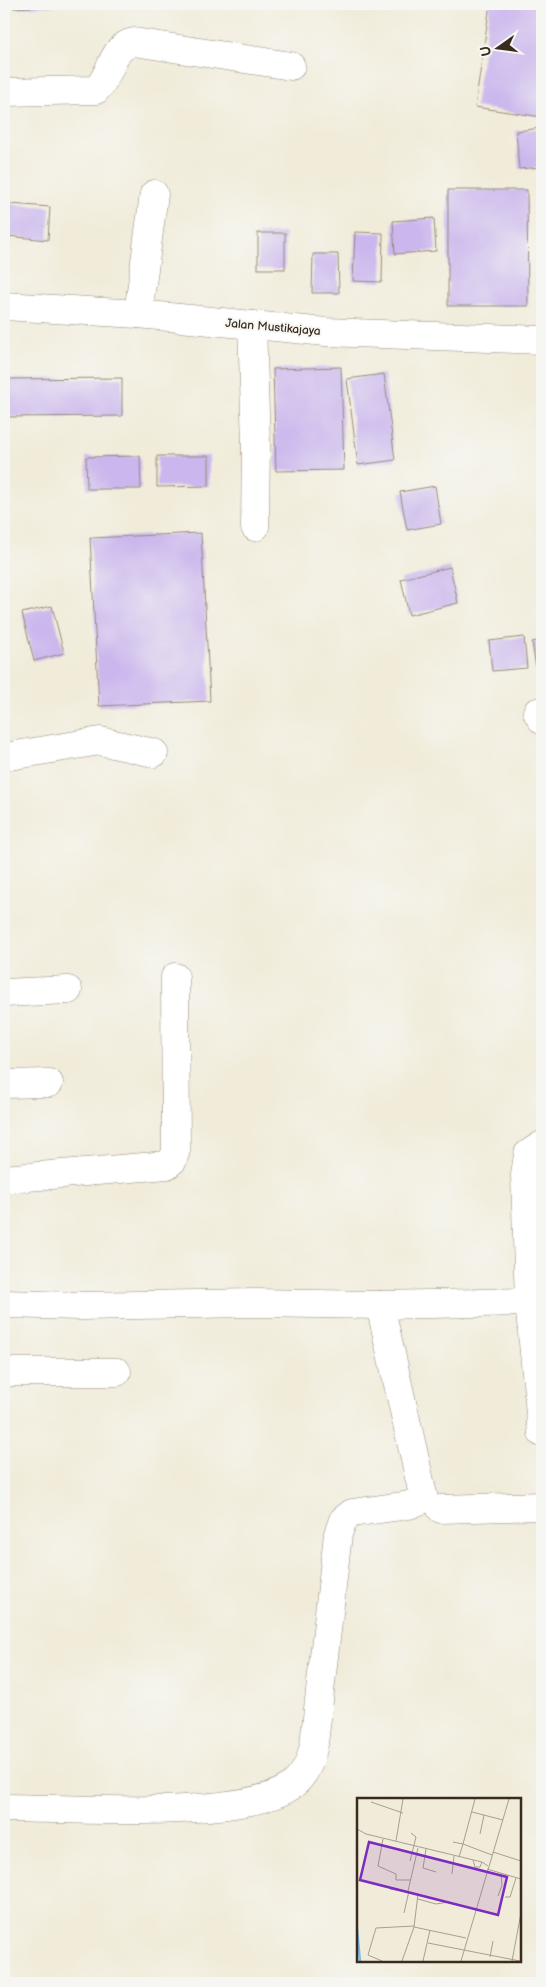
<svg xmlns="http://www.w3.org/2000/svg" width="546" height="1987" viewBox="0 0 546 1987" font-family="'Balsamiq Sans',sans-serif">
<rect width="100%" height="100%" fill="#f6f6f2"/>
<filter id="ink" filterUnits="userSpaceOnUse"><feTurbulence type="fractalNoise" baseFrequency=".02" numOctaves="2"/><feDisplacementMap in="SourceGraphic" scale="10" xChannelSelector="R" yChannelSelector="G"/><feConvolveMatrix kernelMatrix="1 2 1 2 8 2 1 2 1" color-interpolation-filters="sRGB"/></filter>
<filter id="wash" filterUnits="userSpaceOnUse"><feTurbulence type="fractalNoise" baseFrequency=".0096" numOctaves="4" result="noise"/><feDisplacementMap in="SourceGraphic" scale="20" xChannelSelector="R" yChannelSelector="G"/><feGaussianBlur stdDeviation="1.12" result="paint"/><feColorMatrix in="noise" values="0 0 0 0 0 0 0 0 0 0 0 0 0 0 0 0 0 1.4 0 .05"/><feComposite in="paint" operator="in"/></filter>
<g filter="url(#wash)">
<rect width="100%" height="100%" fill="#f1ecda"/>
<g id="blocks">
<g fill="#cbb7ed">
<polygon points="14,4 63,4 63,5 14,8"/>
<polygon points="490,4 542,4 542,117 475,107"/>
<polygon points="542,128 542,167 519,169 516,131"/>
<polygon points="448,190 527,190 528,306 448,306"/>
<polygon points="10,204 50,207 48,240 7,236"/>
<polygon points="434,218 436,251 395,254 393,221"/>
<polygon points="355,232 383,233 382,282 353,281"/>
<rect x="258" y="233" width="27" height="36"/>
<polygon points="313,254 338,254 339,293 312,293"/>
<polygon points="341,367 344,470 276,471 273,369"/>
<polygon points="384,374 395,460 358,465 347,379"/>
<polygon points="122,378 122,416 4,417 4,379"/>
<polygon points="140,456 141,489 87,489 86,457"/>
<polygon points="157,456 209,456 209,486 157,487"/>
<polygon points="435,486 441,524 407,530 400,492"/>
<polygon points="201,533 210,701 99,706 90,538"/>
<polygon points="450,567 458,603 409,615 401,579"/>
<polygon points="52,606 64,653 34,661 22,613"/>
<polygon points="524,637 527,668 492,671 489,641"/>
<polygon points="542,640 542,673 537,674 532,642"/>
</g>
</g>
</g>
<g filter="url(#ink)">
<use href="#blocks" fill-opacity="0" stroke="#968b7c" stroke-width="1"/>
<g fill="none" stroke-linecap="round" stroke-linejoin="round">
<g stroke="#968b7c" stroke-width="29">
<g id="minor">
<path d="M4 92 96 90C112 75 111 46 134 42L291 66"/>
<polyline points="138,314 154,194"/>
<polyline points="252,325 256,443 255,527"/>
<polyline points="537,712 542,720"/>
<polyline points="4,757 100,741 154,753"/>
<polyline points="4,993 68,990"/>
<polyline points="4,1084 49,1083"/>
<polyline points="542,1145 528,1154 525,1175 529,1302 542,1433"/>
<polyline points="4,1179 167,1165 173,1160 176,1150 175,977"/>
<polyline points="4,1304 80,1306 254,1303 380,1305 529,1302"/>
<polyline points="4,1372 117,1372"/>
<polyline points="441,1509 542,1506"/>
<path d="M4 1808C62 1808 260 1822 297 1781 308 1770 311 1758 314 1744L338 1534 343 1520 352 1513 409 1505 424 1499 380 1305"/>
</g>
</g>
<g stroke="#968b7c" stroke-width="29">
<polyline id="major" points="4,306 138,314 326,332 542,340"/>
</g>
<use href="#minor" stroke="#fff" stroke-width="28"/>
<use href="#major" stroke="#fff" stroke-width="28"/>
</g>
</g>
<g text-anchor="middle" stroke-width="4" stroke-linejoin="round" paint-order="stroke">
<g font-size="12" fill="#3b2a1e" stroke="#f6f6f2">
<text transform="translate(273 327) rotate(5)" y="4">Jalan Mustikajaya</text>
</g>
</g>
<g transform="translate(357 1798)">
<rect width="164" height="164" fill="#f1ecda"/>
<path fill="none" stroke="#7dbaf0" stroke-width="2.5" d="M0 131 3 163"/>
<path fill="none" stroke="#a89e8f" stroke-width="1" d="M14 4 46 15M115 14 146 22M0 31 9 36 125 64 131 68M123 36 127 17M26 41 21 68 39 76V82H53M39 43 46 1M96 44 106 46 118 1M69 51 66 70 79 74M136 54 164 63M102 59 106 46 135 57M116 62 118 69H123L125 64M53 63 59 39 54 35M130 71 164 81M95 76 97 58M33 91 61 96 57 129 45 163M51 93 61 50M141 98 145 87 144 76M148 99H153L159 80M61 101 79 106 92 104M47 115 52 93M57 129 109 140M71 145 163 163M133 159 136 143M25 163 11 157 19 130 57 128M66 163 73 132M104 163 152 1M155 163 164 115"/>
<path fill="#7b2cbf" fill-opacity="0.15" stroke="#7b2cbf" stroke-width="2.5" d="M12 44 150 79 141 117 3 82Z"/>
<rect width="164" height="164" fill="none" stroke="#3b2a1e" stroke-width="2.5"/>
</g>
<rect width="546" height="1987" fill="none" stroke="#f6f6f2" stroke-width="20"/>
<g transform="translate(498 48) rotate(256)" stroke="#f6f6f2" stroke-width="4" paint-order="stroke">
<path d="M0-4L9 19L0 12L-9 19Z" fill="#3b2a1e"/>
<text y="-8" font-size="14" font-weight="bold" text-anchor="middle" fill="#3b2a1e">U</text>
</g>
</svg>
